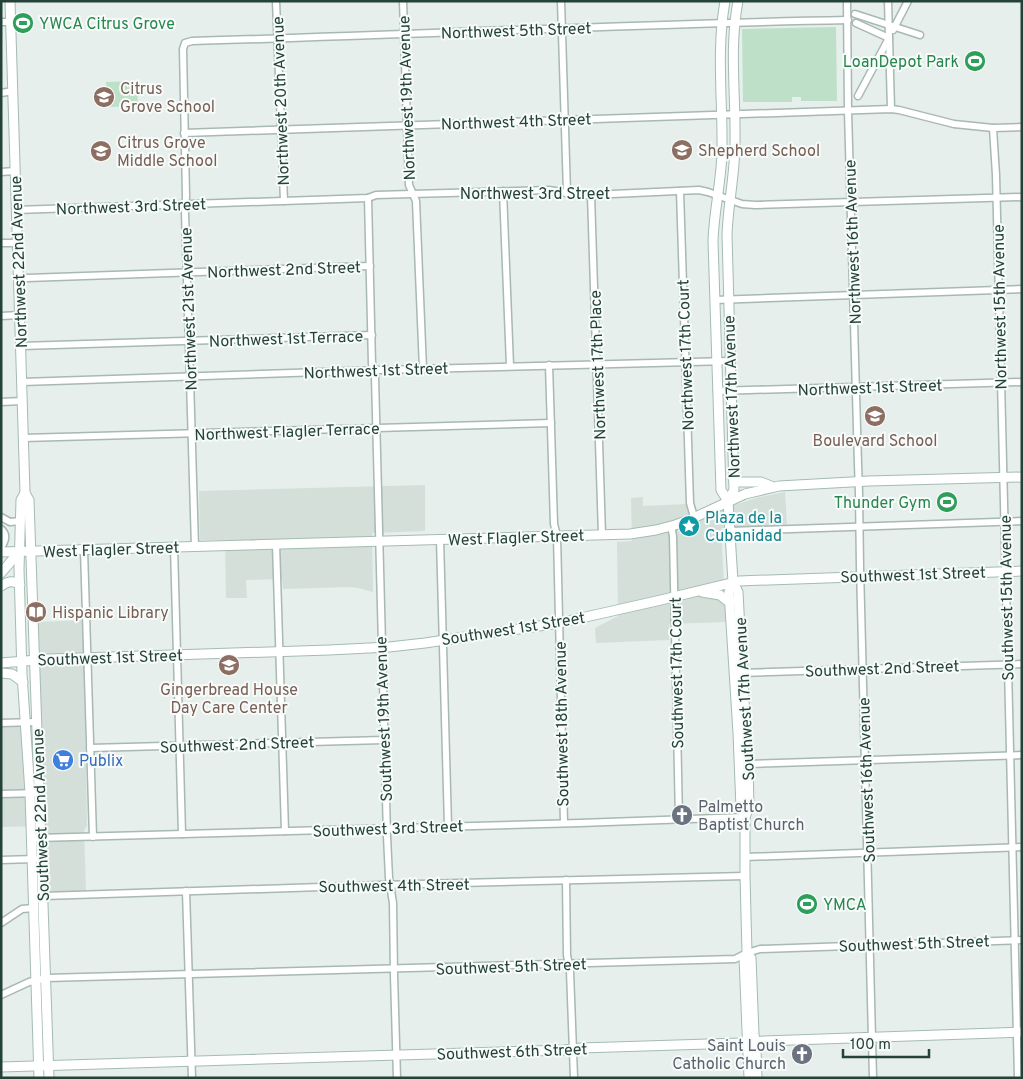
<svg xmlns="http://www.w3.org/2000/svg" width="1023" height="1079" viewBox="0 0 1023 1079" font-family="Overpass,sans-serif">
<rect width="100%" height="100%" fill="#e6efeb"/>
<g fill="#d4dfda">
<polygon points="425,485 425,531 372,533 373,592 358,588 350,587 283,589 282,579 246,580 247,598 226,598 225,540 200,540 199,491"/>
<polygon points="785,492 787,525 721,528 726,622 669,624 669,640 596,643 595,628 618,616 617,542 632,541 631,498 643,497 643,506 686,504 691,522 717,511 756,498"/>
<polygon points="83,620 87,826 84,830 86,892 59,893 51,891 46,886 44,826 1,827 1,726 40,725 37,622"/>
</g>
<g fill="#bfe0c8">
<polygon points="836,27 837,101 801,101 801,97 792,97 792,102 743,102 742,29"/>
<polygon points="137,81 138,106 107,107 106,82"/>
</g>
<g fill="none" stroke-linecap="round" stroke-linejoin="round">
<g stroke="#a8b8b2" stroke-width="9">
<g id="street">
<polyline points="276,1 284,201"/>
<polyline points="403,1 409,185 416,201 423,369"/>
<polyline points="561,1 567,193"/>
<polyline points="847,1 848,111 858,464 859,494 860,567 873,1078"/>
<polyline points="888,1 891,109"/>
<polyline points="855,14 920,35"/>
<polyline points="1,22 11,22"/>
<polyline points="856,23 889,38 858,96"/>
<polyline points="893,30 908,1"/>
<polyline points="1,93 13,91"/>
<polyline points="993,128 996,175 1018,1078"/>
<polyline points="184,133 891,109 899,110 954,124 993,128 1022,127"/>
<polyline points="1,172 15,171"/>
<polyline points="503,191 510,366"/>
<polyline points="680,191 690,503 694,517"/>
<polyline points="591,195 602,535"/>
<polyline points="368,198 372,364 375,377 387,836 389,878 393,903 394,975 397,1078"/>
<polyline points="16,210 368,198 376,195 549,190 578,195 591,195 699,190 708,192 742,204 755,205 1022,197"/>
<polyline points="1,243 17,243"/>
<polyline points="19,277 27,278 370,266"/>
<polyline points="715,300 1022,289"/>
<polyline points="1,316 20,315"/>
<polyline points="21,346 372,335"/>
<polyline points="549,365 554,524 557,536 564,823"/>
<polyline points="22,382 381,370 730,361"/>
<polyline points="717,391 1022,382"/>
<polyline points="1,402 22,401"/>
<polyline points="23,438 551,423"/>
<polyline points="1,517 10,522 21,521"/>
<polyline points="671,526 673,536 679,820"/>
<path d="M1 529C8 535 5 541 1 548"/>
<polyline points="731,531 1022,521"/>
<polyline points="440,539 448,826"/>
<polyline points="276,544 285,831"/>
<polyline points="174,547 182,834"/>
<path d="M195 547 185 212 186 196 183 49 185 43 192 41C410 35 629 24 848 20"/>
<polyline points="84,550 93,837"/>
<polyline points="742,673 1022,664"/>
<polyline points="1,723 37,722"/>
<polyline points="90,748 384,740"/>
<polyline points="748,764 1022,755"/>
<polyline points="1,794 40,793"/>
<polyline points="37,838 580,823 745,817"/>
<polyline points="745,857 1022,847"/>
<polyline points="1,860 35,859"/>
<polyline points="566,880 567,955 570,971 574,1078"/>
<polyline points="186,891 192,1078"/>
<polyline points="44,896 381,885 745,876"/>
<polyline points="1,923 22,909 34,908"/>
<polyline points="1,995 29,982 46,978 735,959 747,953 760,949 1022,940"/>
</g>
</g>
<g stroke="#a4bbb3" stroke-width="11">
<g id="secondary">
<polyline points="10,1 25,493 29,500 49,1078"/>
<path d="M725 1C716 52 723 102 722 153 721 183 714 211 713 241L721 490 728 501 733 582 738 592 741 650 748 764 749 807 745 817V876L747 953 744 958 749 1078"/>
<polyline points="733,478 737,482 761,482 771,486"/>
<polyline points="25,493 21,500 19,569 22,674 30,793 39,1078"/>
<path d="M728 501 734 490 727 235C728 204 735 174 735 143 736 95 729 49 738 1"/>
<polyline points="1,552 630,534 656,530 675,525 689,520 745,494 779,486 869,481 1022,477"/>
<polyline points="1,573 19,552"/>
<polyline points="733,582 729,592 738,733 741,808 745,817"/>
<path d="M1 586C8 581 13 580 20 585"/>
<polyline points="702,592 720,595 730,603"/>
<polyline points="1,663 49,659 329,650 389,647 425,643 559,623 661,600 739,581 1022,571"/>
<polyline points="1,673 12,674 23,682"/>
<polyline points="747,953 751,958 754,1034 756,1049 757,1078"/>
<polyline points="1,1067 564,1050 581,1048 740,1043 764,1041 1022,1032"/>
</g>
</g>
<use href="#street" stroke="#fff" stroke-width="6"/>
<use href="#secondary" stroke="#fff" stroke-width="9"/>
</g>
<defs>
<g id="stadium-disc" transform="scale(1.125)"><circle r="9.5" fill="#2e9e5b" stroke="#f7fbf9"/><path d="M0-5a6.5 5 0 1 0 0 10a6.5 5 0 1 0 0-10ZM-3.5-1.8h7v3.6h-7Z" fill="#fff"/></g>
<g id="school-disc" transform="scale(1.125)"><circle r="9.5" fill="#8d6e63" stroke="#f7fbf9"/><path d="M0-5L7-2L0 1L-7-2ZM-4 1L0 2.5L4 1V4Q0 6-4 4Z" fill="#fff"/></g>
<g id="sight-disc" transform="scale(1.125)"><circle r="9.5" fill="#0f9aa8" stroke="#f7fbf9"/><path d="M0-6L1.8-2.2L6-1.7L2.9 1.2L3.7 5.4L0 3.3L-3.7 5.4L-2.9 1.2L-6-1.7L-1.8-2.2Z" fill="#fff"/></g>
<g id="library-disc" transform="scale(1.125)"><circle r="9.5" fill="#8d6e63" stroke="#f7fbf9"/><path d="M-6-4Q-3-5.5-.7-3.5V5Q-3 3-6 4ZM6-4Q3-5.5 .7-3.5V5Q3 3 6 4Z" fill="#fff"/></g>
<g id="supermarket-disc" transform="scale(1.125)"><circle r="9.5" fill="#3f7fe0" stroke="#f7fbf9"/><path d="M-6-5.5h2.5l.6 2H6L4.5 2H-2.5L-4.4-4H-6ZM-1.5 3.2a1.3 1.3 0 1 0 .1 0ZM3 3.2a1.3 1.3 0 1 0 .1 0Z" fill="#fff"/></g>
<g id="church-disc" transform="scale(1.125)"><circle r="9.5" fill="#6b7280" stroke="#f7fbf9"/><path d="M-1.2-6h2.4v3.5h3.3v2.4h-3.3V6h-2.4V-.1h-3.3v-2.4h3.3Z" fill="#fff"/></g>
</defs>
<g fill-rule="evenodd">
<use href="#stadium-disc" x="23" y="23"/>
<use href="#stadium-disc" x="975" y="61"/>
<use href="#school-disc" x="104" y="97"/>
<use href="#school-disc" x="682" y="150"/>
<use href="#school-disc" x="101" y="151"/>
<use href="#school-disc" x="875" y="416"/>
<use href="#stadium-disc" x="947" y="502"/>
<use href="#sight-disc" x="689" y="526"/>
<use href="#library-disc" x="36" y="612"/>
<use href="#school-disc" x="229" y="665"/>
<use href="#supermarket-disc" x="63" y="760"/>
<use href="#church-disc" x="682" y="815"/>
<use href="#stadium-disc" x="807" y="904"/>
<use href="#church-disc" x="802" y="1054"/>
</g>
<g text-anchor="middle" stroke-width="4" stroke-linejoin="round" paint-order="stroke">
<g font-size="16" fill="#27864d" stroke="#f7fbf9" text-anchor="start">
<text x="39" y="29">YWCA Citrus Grove</text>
<text x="959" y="67" text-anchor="end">LoanDepot Park</text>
<text x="931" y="508" text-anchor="end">Thunder Gym</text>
<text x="823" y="910">YMCA</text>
</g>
<g font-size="16" fill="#24423a" stroke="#f7fbf9">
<text transform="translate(516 30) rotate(-2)" y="6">Northwest 5th Street</text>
<text transform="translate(406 98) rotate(-92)" y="6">Northwest 19th Avenue</text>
<text transform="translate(280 101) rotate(-92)" y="6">Northwest 20th Avenue</text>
<text transform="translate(516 121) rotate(-2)" y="6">Northwest 4th Street</text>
<text x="535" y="199">Northwest 3rd Street</text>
<text transform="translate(131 206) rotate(-2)" y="6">Northwest 3rd Street</text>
<text transform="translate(852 242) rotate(-92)" y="6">Northwest 16th Avenue</text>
<text transform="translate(18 262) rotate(-92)" y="6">Northwest 22nd Avenue</text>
<text transform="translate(284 269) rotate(-2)" y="6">Northwest 2nd Street</text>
<text transform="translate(999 307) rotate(-91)" y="6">Northwest 15th Avenue</text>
<text transform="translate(188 309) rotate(-92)" y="6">Northwest 21st Avenue</text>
<text transform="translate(286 338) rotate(-2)" y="6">Northwest 1st Terrace</text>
<text transform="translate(685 355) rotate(-92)" y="6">Northwest 17th Court</text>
<text transform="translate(597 365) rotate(-92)" y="6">Northwest 17th Place</text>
<text transform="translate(376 370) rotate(-2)" y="6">Northwest 1st Street</text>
<text transform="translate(870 387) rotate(-2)" y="6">Northwest 1st Street</text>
<text transform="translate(731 397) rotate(-92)" y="6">Northwest 17th Avenue</text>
<text transform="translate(287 431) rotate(-2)" y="6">Northwest Flagler Terrace</text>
<text transform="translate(516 537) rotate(-2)" y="6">West Flagler Street</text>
<text transform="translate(111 549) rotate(-2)" y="6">West Flagler Street</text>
<text transform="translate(913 574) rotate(-2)" y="6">Southwest 1st Street</text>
<text transform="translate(1006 598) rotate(-91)" y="6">Southwest 15th Avenue</text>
<text transform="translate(513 628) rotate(-9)" y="6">Southwest 1st Street</text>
<text transform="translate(110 657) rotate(-2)" y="6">Southwest 1st Street</text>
<text transform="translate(882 668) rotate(-2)" y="6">Southwest 2nd Street</text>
<text transform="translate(676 673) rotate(-91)" y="6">Southwest 17th Court</text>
<text transform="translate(744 699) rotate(-93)" y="6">Southwest 17th Avenue</text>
<text transform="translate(383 719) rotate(-92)" y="6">Southwest 19th Avenue</text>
<text transform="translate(561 724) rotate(-91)" y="6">Southwest 18th Avenue</text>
<text transform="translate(237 744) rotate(-2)" y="6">Southwest 2nd Street</text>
<text transform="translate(866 780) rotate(-92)" y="6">Southwest 16th Avenue</text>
<text transform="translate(40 815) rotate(-92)" y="6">Southwest 22nd Avenue</text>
<text transform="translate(388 828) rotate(-2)" y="6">Southwest 3rd Street</text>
<text transform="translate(394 885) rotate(-1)" y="6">Southwest 4th Street</text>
<text transform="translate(914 943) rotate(-2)" y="6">Southwest 5th Street</text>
<text transform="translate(511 966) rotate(-2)" y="6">Southwest 5th Street</text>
<text transform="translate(512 1051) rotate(-2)" y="6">Southwest 6th Street</text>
</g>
<g font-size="16" fill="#785e54" stroke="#f7fbf9" text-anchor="start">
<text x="120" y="94">Citrus<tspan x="120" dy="18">Grove School</tspan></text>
<text x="117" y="148">Citrus Grove<tspan x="117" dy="18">Middle School</tspan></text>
<text x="698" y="156">Shepherd School</text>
<text x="875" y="446" text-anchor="middle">Boulevard School</text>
<text x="52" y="618">Hispanic Library</text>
<text x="229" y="695" text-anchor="middle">Gingerbread House<tspan x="229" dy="18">Day Care Center</tspan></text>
</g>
<g font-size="16" fill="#0d838f" stroke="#f7fbf9" text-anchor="start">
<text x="705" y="523">Plaza de la<tspan x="705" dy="18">Cubanidad</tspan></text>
</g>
<g font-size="16" fill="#366cbe" stroke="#f7fbf9" text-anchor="start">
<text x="79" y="766">Publix</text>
</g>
<g font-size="16" fill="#5b616d" stroke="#f7fbf9" text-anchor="start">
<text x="698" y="812">Palmetto<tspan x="698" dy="18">Baptist Church</tspan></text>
<text x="786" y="1051" text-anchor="end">Saint Louis<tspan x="786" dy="18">Catholic Church</tspan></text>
</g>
</g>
<rect width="1023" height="1079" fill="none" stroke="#24423a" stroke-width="5"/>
<path d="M843 1049v8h86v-8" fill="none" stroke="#24423a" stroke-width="2.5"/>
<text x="850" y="1049" font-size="15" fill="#24423a" stroke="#f7fbf9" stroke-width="4" paint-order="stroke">100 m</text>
</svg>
